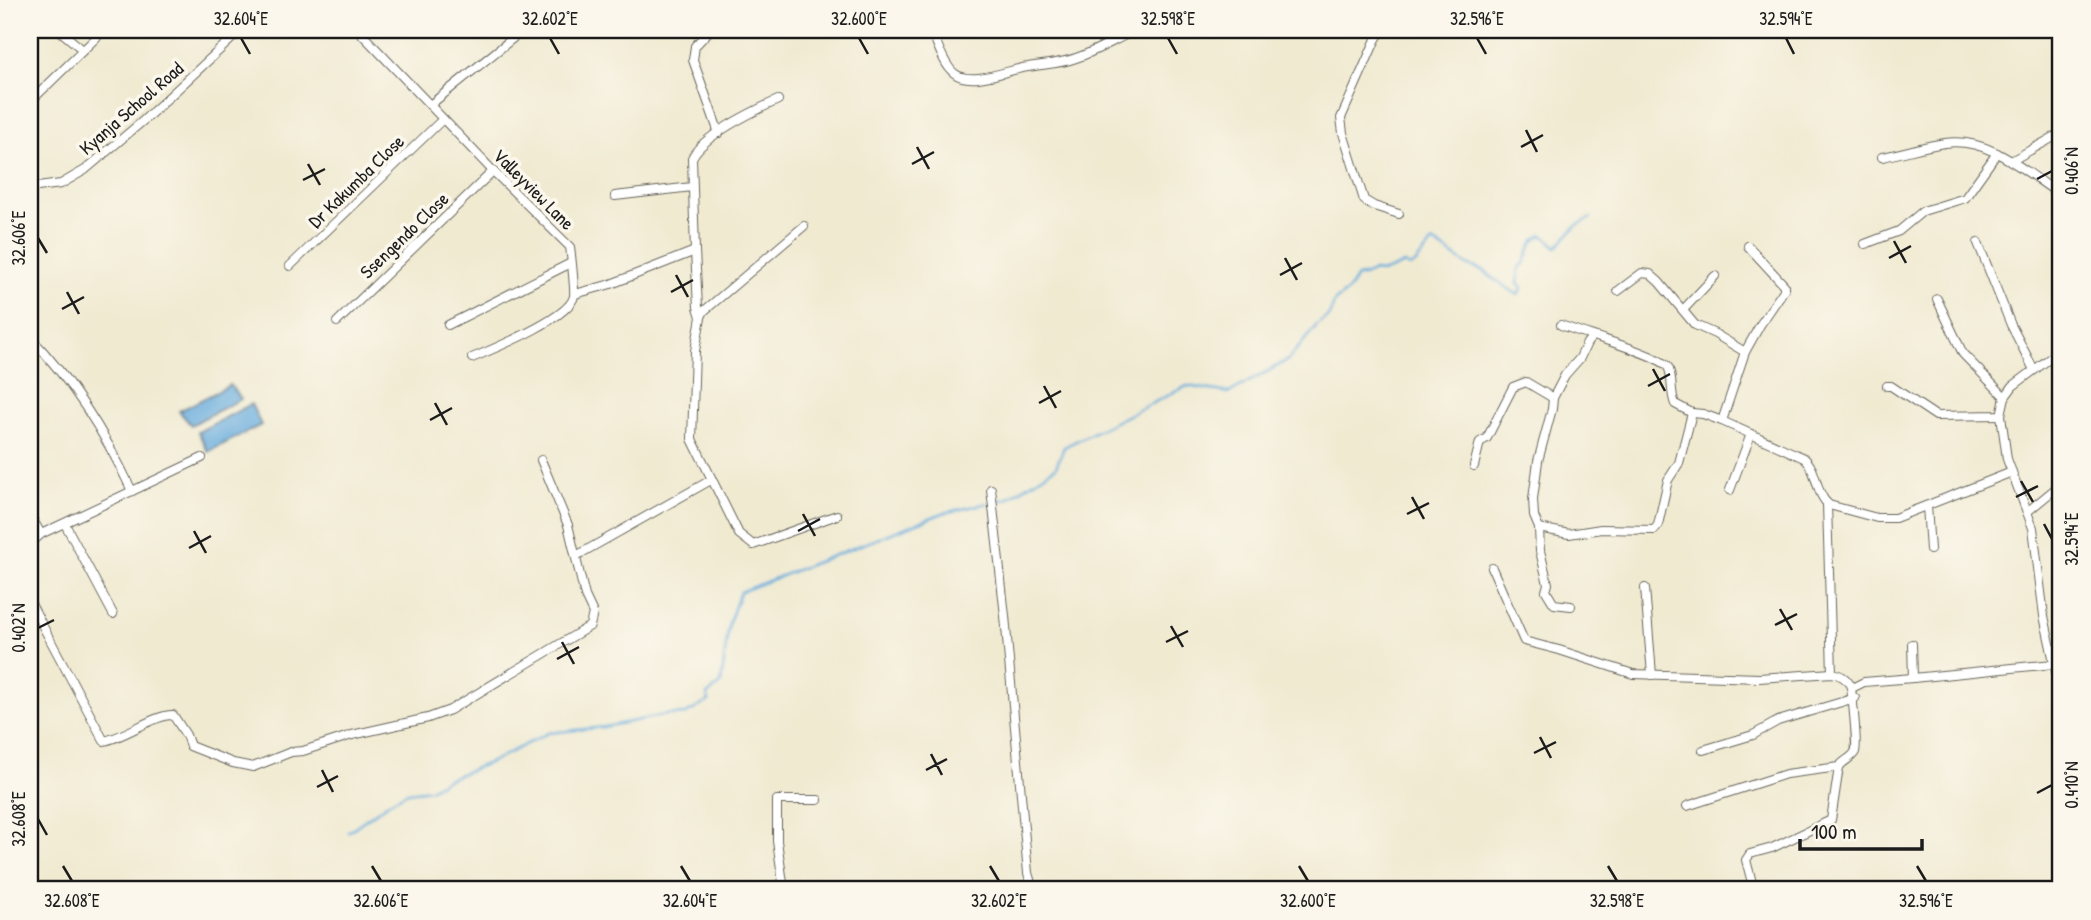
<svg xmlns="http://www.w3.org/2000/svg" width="2091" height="920" viewBox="0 0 2091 920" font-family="'Patrick Hand',sans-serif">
<rect width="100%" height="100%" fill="#fbf7ec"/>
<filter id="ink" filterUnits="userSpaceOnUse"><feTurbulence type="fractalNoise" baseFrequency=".0143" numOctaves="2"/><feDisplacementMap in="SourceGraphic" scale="14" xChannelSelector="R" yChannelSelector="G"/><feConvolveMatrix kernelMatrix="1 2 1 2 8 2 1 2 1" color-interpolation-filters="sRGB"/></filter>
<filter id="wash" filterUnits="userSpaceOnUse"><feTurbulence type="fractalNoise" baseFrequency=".00686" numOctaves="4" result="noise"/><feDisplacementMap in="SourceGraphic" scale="28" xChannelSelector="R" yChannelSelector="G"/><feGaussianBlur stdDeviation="1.57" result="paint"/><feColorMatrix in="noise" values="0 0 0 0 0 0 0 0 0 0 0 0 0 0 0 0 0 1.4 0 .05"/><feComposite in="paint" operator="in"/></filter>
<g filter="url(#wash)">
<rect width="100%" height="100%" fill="#f0ead1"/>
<g fill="#67acdd" stroke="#42647c" stroke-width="2">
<polygon points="230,385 241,399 191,425 179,411"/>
<polygon points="251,404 261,425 208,452 198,432"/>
</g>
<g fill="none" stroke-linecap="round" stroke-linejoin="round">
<g stroke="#67acdd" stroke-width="2.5">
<path d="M995 501 1007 499 1056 467 1064 447 1187 386 1229 393 1288 360 1318 324 1329 316 1335 301 1348 291 1357 277 1364 276 1374 271C1385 274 1394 268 1404 264L1409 267 1415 264 1433 242 1469 266 1485 271 1492 278 1518 295 1522 288 1518 283 1519 267 1524 264C1530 252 1530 240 1543 235L1557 247 1576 226 1591 218"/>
<polyline points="348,832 391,801 408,792 430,789 445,780 491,762 548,733 604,727 665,715 686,714 709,701 707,695 721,684 729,623 740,592 943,513 989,503"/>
</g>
</g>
</g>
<g filter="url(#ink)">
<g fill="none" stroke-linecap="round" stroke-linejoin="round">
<g stroke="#66645b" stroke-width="10">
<g id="minor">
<polyline points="59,30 83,50"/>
<path d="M358 30 493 171 570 247C571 254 575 291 574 296 570 318 493 349 472 358"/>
<polyline points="710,30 695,46 693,60 719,133"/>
<path d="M931 30C937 42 943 64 954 73 971 87 1010 69 1028 67 1045 64 1060 64 1076 58 1097 51 1116 39 1136 30"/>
<polyline points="1382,30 1376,39 1341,118 1343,133 1364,200 1374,206 1399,214"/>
<polyline points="875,32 879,30"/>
<path d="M778 100C756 110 702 136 692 158L695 251 698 307 701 317 695 351 692 439 739 534 753 545 837 515"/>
<polyline points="30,102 104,30"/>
<polyline points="430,105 523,30"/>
<path d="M1882 157C1903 153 1924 146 1945 143 1991 137 2026 173 2061 195"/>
<polyline points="2011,161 2061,133"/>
<polyline points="30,188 61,184 85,170 144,120 241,30"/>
<polyline points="615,196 692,187"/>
<polyline points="1978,243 2011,325 2034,370"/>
<polyline points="1865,244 1899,231 1923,211 1965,198 1997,153"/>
<polyline points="290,266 443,119"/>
<polyline points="1618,291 1642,273 1650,274 1659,282 1695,325 1715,334 1745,352"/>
<polyline points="575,294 611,284 695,251"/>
<polyline points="1937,299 1963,354 2005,397"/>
<polyline points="1683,310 1715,276"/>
<polyline points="701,317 704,311 804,226"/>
<polyline points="337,322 493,171"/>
<polyline points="448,325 571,263"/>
<path d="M1561 325C1580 333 1659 354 1668 367 1673 375 1670 393 1675 404L1692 413 1703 414 1722 421 1804 458C1818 470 1815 494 1829 505L1877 518H1895L2012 472"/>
<path d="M30 337C73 382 106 435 132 491"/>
<polyline points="1887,386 1891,386 1936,416 2001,415 2005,397 2013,386 2061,350"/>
<polyline points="2001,415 2007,459 2033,528 2044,616 2061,694"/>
<polyline points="1722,421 1745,352 1760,325 1784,290 1784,285 1748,246"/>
<polyline points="1474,466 1480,442 1487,438 1513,387 1526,382 1553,398"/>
<polyline points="991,489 1005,616 1028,873 1033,890"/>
<polyline points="1730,490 1751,434"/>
<polyline points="1827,504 1832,673"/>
<polyline points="1927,506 1930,550"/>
<polyline points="2027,512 2061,484"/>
<polyline points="30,515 41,534"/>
<polyline points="65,524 113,614"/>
<polyline points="1539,528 1569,534 1601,529 1654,530 1658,525 1668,480 1679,463 1692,413"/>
<polyline points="30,544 41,534 202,458"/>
<polyline points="576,556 711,480"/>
<path d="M1492 568 1524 641 1559 650 1633 674 1759 678 1832 673C1840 675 1846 677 1850 685 1852 689 1858 748 1855 752 1852 758 1843 761 1839 767L1831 820 1772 848 1750 854 1746 860 1754 890"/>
<polyline points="1645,588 1652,675"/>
<path d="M30 602 104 741C125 737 156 714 173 715L186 735 190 746 233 763 253 767 291 752 303 751 352 735 428 718 450 710 590 626 593 613 585 596 568 525 541 460"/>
<polyline points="1571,606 1554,604 1546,591 1548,584 1540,551 1539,528 1534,516 1533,499 1538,461 1552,409 1553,398 1565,375 1580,358 1587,343 1592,337"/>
<polyline points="1913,678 2053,664"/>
<polyline points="1852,688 1864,682 1913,678 1912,644"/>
<polyline points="1703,750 1753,735 1778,721 1855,698"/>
<polyline points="1687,806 1786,774 1839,767"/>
<polyline points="784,890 777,841 777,800 818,800"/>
</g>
</g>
<use href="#minor" stroke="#fff" stroke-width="8"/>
</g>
</g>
<path fill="none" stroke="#1c1c1c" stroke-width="2.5" d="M241 38 250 54M550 38 559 54M859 38 868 54M1168 38 1177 54M1477 38 1486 54M1786 38 1794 54M1526 130 1537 152M917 147 929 169M1521 147 1543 135M308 164 320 185M912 164 934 152M2037 179 2052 171M303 180 325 169M38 238 47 253M1894 241 1906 263M1285 258 1297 280M1889 258 1911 246M676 275 688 297M1280 275 1302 263M67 292 79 314M671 292 693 280M62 309 84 297M1653 369 1665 391M1044 386 1056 408M1648 386 1670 374M435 403 447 425M1039 403 1061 391M430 420 452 408M2021 481 2033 502M1412 497 1424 519M2016 497 2038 486M803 514 815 536M1407 514 1429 503M2044 524 2052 539M194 531 206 553M798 531 820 519M189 548 211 536M1780 609 1792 630M1775 625 1797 614M1171 626 1183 647M38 628 54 620M562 642 574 664M1166 642 1188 631M557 659 579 647M1540 737 1551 758M1534 753 1556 742M931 754 942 775M322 770 333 792M926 770 947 759M317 787 338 776M2037 793 2052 785M38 819 47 835M63 866 72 881M372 866 381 881M681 866 690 881M990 866 999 881M1299 866 1308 881M1608 866 1617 881M1917 866 1926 881"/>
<g text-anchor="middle" stroke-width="7" stroke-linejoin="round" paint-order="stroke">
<g font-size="19" fill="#1c1c1c" stroke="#fbf7ec">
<text transform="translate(131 108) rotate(-41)" y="7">Kyanja School Road</text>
<text transform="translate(356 181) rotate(-44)" y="7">Dr Kakumba Close</text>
<text transform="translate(534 189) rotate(45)" y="7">Valleyview Lane</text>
<text transform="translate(404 235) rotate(-44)" y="7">Ssengendo Close</text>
</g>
</g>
<rect width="2091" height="920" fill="none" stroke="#fbf7ec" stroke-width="77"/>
<path d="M1800 839v10h122v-10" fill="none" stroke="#1c1c1c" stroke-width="3.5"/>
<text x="1811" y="839" font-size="21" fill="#1c1c1c" stroke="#fbf7ec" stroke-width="5" paint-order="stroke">100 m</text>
<rect x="38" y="38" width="2014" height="843" fill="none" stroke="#1c1c1c" stroke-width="2.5"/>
<g font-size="18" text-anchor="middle" fill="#1c1c1c">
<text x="241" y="25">32.604°E</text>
<text x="550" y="25">32.602°E</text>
<text x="859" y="25">32.600°E</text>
<text x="1168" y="25">32.598°E</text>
<text x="1477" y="25">32.596°E</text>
<text x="1786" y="25">32.594°E</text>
<text transform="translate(2072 171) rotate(-90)" y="6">0.406°N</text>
<text transform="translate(19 238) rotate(-90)" y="6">32.606°E</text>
<text transform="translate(2072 539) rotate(-90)" y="6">32.594°E</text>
<text transform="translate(19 628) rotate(-90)" y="6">0.402°N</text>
<text transform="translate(2072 785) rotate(-90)" y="6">0.410°N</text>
<text transform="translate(19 819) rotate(-90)" y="6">32.608°E</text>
<text x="72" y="907">32.608°E</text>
<text x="381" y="907">32.606°E</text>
<text x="690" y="907">32.604°E</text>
<text x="999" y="907">32.602°E</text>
<text x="1308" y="907">32.600°E</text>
<text x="1617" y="907">32.598°E</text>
<text x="1926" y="907">32.596°E</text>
</g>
</svg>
